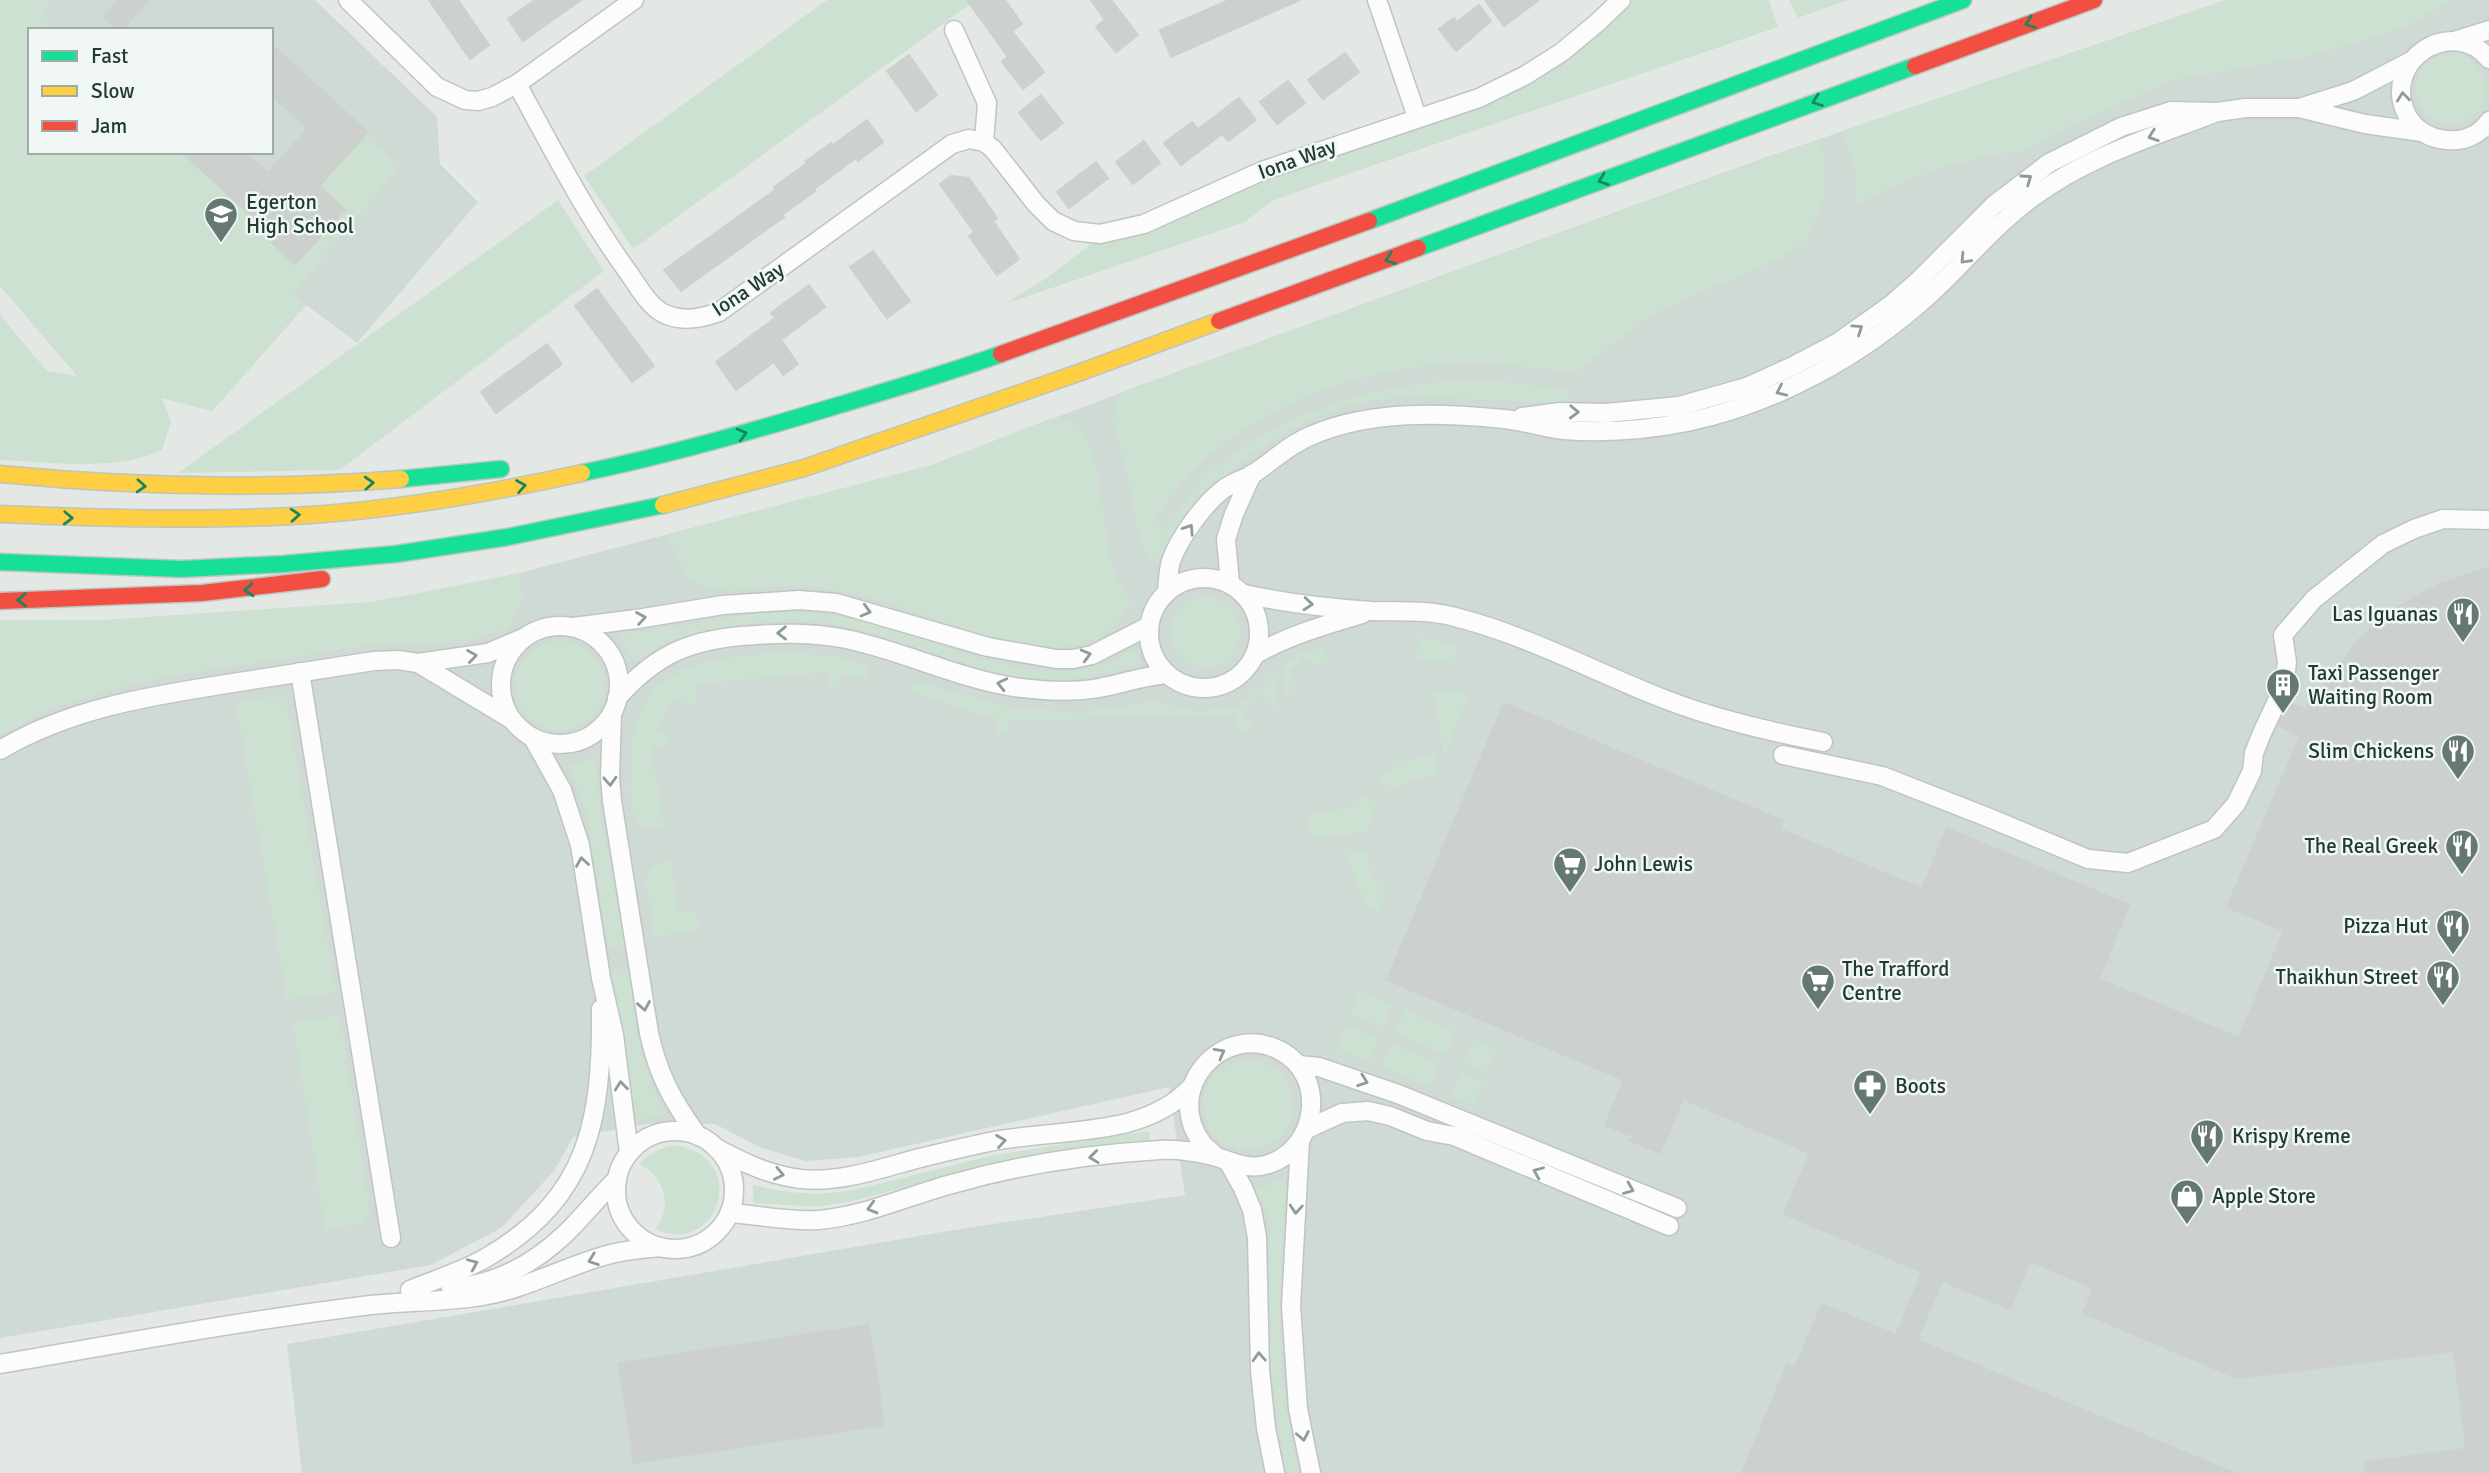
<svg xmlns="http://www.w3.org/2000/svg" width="2489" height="1473" viewBox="0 0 2489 1473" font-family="Signika,sans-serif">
<rect width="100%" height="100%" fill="#e3e8e5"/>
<g fill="#d0dad5">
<polygon points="50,0 315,0 437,117 440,164 478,202 357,343 306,305 212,411 78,376 30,152 271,152 271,30 32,30"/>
<polygon points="2226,0 2489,0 2489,1473 302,1473 287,1344 948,1231 1185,1195 1169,1087 858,1157 806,1161 762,1148 715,1124 653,1123 573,1137 554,1171 501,1228 431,1265 0,1338 0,698 106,620 372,602 500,578 932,465 1138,386 1764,158"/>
</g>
<g fill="#cce1d1">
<path d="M0 0H50L41 15 57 30H30V152H182L263 227 260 231 295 264 319 186 365 135 392 161 397 170 293 293 306 305 212 411 162 398 171 422 162 450C118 472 49 462 0 460V315L47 371 77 376 0 286Z"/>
<polygon points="827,0 976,0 633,249 584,176"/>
<polygon points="1634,0 1769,0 1778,27 1339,177 1272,201 1245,222 1005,304 1051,275 1098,238 1262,176 1336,152 1572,51"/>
<polygon points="1789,0 1848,0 1798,18"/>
<polygon points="2226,0 2453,0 2405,27 2310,56 2174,80 2062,129 2023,151 1986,156 1948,166 1908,180 1857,204 1856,171 1842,131"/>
<circle cx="2451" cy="89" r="35"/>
<path d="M1821 139 1825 167 1823 200 1807 240 1781 258 1652 314 1577 372C1535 368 1492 362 1450 364 1361 369 1269 401 1203 461 1183 479 1167 501 1152 523L1164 531C1178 510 1193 490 1211 472 1237 448 1268 430 1301 416 1391 378 1472 374 1568 390L1567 404C1504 403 1439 393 1376 400 1351 403 1327 412 1305 423 1235 455 1198 499 1156 562L1145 551 1140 542 1128 476 1113 421 1117 399 1125 391Z"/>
<polygon points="558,200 604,271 339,470 178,473"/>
<path d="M1052 418C1065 418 1077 422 1084 434 1103 467 1102 525 1111 562 1114 577 1122 589 1131 601 1121 623 1105 639 1081 644 1008 660 908 599 833 590 819 588 805 586 791 586 774 587 718 594 706 588 681 576 678 558 668 534L932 465Z"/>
<polygon points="520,573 522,599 508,628 463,643 385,643 146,680 49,709 0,736 0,620 106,620 372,602"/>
<circle cx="1205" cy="632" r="35"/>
<path d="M768 612C804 612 839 613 874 624 943 644 1034 689 1106 663 1116 660 1125 653 1134 648L1141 663C1110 673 1080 680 1047 679 987 677 929 650 872 633 819 616 767 619 713 630 698 633 682 635 667 642 656 648 645 655 635 662L619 635Z"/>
<polygon points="1420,637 1456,645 1457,654 1447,663 1416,657"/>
<circle cx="560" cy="686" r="45"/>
<path d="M1325 647 1328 661 1315 665 1306 656 1288 673 1297 684 1286 695C1285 689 1281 679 1282 672 1285 655 1312 650 1325 647Z"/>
<path d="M790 653 840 657 871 666 866 679 841 673 838 689H830L828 672 695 684 698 699 690 706 675 698 656 730 670 739 668 745 651 747 664 826 651 828 640 825C629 813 631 788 631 773 628 665 703 656 790 653Z"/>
<polygon points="1273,673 1279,702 1273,708 1261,695 1242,712 1253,725 1246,730 1238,730 1236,714 1007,721 1008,735 996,733 999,720 910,692 914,681 1019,709 1083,712 1154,701 1200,712 1237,706 1260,689"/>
<polygon points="1457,690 1468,695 1444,757 1434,692"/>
<polygon points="276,696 287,706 336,992 287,1000 236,703"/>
<polygon points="1436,754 1437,773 1413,780 1389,793 1377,778 1404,761"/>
<polygon points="596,756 600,810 624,945 609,947 586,811 568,764 585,761"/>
<polygon points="1362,792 1377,805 1367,832 1311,837 1308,815 1351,807"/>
<path d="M1365 850 1371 875 1385 895 1379 911C1359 902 1352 872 1348 852Z"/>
<path d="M670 861 679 913 695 911 699 930 655 937 646 881C648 866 656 863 670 861Z"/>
<path d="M628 968C636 1018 638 1070 666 1113L637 1121 612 971Z"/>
<polygon points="1360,992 1392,1005 1383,1027 1350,1013"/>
<polygon points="1405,1010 1455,1032 1446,1054 1395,1033"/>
<polygon points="340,1015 370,1213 364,1223 325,1229 293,1023"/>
<polygon points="1345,1025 1379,1039 1369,1061 1336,1048"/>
<polygon points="1473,1040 1497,1049 1487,1072 1463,1062"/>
<polygon points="1391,1043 1439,1064 1430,1087 1381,1066"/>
<circle cx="1248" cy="1105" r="45"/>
<polygon points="1460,1072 1483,1082 1473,1105 1450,1096"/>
<path d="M1149 1131 1151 1143 1084 1150 991 1165 857 1200 817 1207 753 1203V1185C790 1194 817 1196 854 1190L989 1156Z"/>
<path d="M674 1145C752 1155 719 1259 655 1229 674 1207 664 1176 639 1164 650 1153 659 1148 674 1145Z"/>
<polygon points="1286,1178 1279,1315 1283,1387 1298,1473 1287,1473 1279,1429 1270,1354 1269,1227 1266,1210 1257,1189"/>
</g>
<g fill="#ccd1ce" stroke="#ccd1ce" stroke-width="2">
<polygon points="119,0 149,0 122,30 117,30 104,17"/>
<polygon points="429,0 458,0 489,45 470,59"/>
<polygon points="535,0 581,0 523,41 508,19"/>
<polygon points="967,0 1005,0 1022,24 1012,31 1044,72 1023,89 1002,62 1008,57"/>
<polygon points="1091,0 1111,0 1138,35 1116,52 1096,27 1105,20"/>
<polygon points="1229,0 1300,0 1171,57 1160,30"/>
<polygon points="1485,0 1539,0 1504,26"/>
<polygon points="1479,5 1491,21 1456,51 1439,29 1454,18 1457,22"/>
<polygon points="271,44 368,132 319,186 345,210 295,264 260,231 263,227 182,152 244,152 268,173 308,128 271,95"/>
<polygon points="1345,53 1359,72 1323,99 1308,80"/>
<polygon points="909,55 937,95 916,111 887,71"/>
<polygon points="1288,81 1305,103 1277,124 1260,102"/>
<polygon points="1041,95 1063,123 1041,140 1019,113"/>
<polygon points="1239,98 1256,120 1228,141 1222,134 1181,165 1164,143 1192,122 1198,129"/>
<polygon points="867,120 883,142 858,161 856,158 814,189 815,191 782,215 784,217 681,291 664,270 775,190 774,187 807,163 806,161 831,143 833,145"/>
<polygon points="1144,141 1160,163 1133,184 1116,162"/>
<polygon points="1096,162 1108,178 1069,208 1057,192"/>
<polygon points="951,176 969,178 997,218 993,221 1019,259 997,275 969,236 974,232 940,184"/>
<polygon points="873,251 910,301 887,318 850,267"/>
<polygon points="809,285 825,307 781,340 798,364 783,375 774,362 736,390 716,362 775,318 771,313"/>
<polygon points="597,289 654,366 632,382 575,306"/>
<polygon points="547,344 562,364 496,413 481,392"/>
<polygon points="2489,567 2489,1473 2366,1473 2365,1462 2466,1449 2454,1351 2237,1378 2083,1313 2094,1288 2030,1261 2010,1309 1942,1281 1917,1340 2234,1473 1742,1473 1787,1365 1795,1368 1822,1304 1896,1335 1922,1272 1784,1214 1810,1153 1683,1099 1660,1153 1629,1140 1637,1138 1605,1125 1624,1080 1387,980 1504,703 1784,821 1780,829 1922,889 1947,828 2129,905 2099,979 2239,1038 2284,931 2227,907 2300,736 2278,726 2289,703 2306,710 2315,687 2321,691 2360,638 2397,607 2438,585"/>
<polygon points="869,1325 884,1425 634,1463 619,1363"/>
</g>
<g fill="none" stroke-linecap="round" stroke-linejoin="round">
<g stroke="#c0c5c2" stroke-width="21">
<g id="street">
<polyline points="348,0 437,87 465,100 478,101 492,97 517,84 634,0"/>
<polyline points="1377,0 1417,117"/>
<polyline points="954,30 987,103 984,142"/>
<polyline points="2454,41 2489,30"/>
<path d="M2489 59C2451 14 2380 62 2407 115 2415 130 2430 139 2447 140 2463 142 2480 135 2489 121"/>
<path d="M517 84C552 148 585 213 628 272 638 286 650 309 667 315 685 322 702 318 719 312L952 144 969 139 984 142 993 149 1036 204 1053 221 1074 231 1100 234 1144 224 1262 171 1479 98 1526 75 1562 52 1598 22 1621 0"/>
<polyline points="2299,108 2353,91 2411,61"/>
<polyline points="1522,417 1560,412 1606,413 1679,406 1747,387 1793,366 1837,343 1892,304 1917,282 1994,205 2049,163 2121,127 2171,111 2217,112 2246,108 2299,108 2365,124 2422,132"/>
<circle cx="1204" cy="633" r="55"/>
<polyline points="1230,583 1226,539 1234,514 1252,474"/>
<path d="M1167 592C1168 582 1168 571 1171 561 1179 538 1205 502 1225 488 1234 482 1244 479 1253 474 1274 460 1291 443 1315 434 1373 410 1442 413 1504 419 1524 421 1544 428 1564 430 1605 433 1647 430 1687 422 1777 403 1862 356 1930 294 1965 262 1994 225 2033 197 2088 156 2153 137 2217 112"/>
<path d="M1244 594C1285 603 1328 608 1371 611 1400 612 1426 609 1455 617 1526 635 1591 670 1659 697 1711 718 1768 731 1823 742"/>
<circle cx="560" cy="685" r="59"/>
<polyline points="573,627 637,619 723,605 799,600 836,603 988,647 1056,659 1073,659 1092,655 1149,626"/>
<path d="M1256 654C1290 635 1325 625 1362 614"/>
<polyline points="418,663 511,719"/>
<polyline points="300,672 391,1238"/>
<path d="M617 698C654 657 685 641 741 636 777 633 811 632 846 639 903 651 957 678 1014 687 1042 691 1071 693 1099 688 1122 684 1143 676 1166 674"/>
<path d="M612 713 610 777 612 801 649 1033C658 1075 673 1102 698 1136"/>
<polyline points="533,738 562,790 580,845 601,978 614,1035 629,1153"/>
<path d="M0 750C67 710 144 697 220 685 271 677 322 669 374 661L398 660 418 663 488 653 523 638"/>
<polyline points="1783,755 1882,776 1987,817 2088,859 2128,863 2214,829 2236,804 2252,771 2254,753 2262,733 2284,686 2287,662 2283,635 2314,599 2383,544 2414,529 2443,519 2489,520"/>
<polyline points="1298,1065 1319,1067 1398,1094 1677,1208"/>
<polyline points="1307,1129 1342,1113 1368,1111 1390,1116 1427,1131 1454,1136 1669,1226"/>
<circle cx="675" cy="1190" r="59"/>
<polyline points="1300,1141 1291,1306 1298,1409 1311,1473"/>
<path d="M716 1148C744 1163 769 1175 801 1179 840 1183 879 1169 916 1159 940 1153 965 1147 989 1142 1034 1133 1083 1134 1127 1123 1152 1116 1174 1106 1191 1087"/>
<polyline points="1229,1163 1243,1188 1252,1210 1257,1237 1260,1370 1266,1428 1275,1473"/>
<path d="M730 1213C760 1215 789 1222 819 1220 864 1216 908 1196 952 1184 1018 1165 1091 1154 1160 1150 1178 1149 1196 1152 1213 1156 1232 1161 1247 1171 1269 1164 1317 1148 1328 1077 1281 1051 1223 1020 1162 1089 1202 1143 1206 1148 1212 1152 1217 1157"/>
<path d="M451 1288C494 1285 533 1264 564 1235 583 1217 598 1197 617 1179"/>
<path d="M410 1290C436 1279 465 1271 489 1256 590 1196 602 1118 601 1009"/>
<path d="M0 1364C123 1343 247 1320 371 1305 408 1301 445 1302 482 1296 524 1289 558 1270 597 1258 618 1251 638 1249 660 1247"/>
</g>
</g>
<g stroke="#bcc5c1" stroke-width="19">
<g id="fast">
<polyline points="1369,221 1963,0"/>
<polyline points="1418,248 1915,66"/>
<path d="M582 473C669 455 754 431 839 405 893 389 948 373 1001 354"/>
<polyline points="401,479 501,469"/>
<polyline points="0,562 182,569 283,564 396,554 508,537 663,505"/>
</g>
</g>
<g stroke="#bcc5c1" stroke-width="19">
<g id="slow">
<path d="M0 474C134 487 267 490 401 479"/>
<polyline points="663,505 804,468 1081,372 1219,321"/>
<path d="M0 514C98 518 195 521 293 516 390 511 487 494 582 473"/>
</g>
</g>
<g stroke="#bcc5c1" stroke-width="19">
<g id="jam">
<polyline points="1915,66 2094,0"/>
<polyline points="1219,321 1418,248"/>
<polyline points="1001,354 1369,221"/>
<polyline points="0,601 202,593 322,579"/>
</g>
</g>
<use href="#street" stroke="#fbfcfb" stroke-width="18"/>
<use href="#fast" stroke="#16e098" stroke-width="16"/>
<use href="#slow" stroke="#ffcf43" stroke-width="16"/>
<use href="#jam" stroke="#f24e42" stroke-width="16"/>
</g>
<defs><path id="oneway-chevron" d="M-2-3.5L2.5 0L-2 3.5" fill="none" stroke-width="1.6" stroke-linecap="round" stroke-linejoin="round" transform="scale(1.75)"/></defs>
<g stroke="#1c8560">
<use href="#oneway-chevron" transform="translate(2030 23) rotate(160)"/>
<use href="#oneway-chevron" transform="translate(1817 101) rotate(160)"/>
<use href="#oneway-chevron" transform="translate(1603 180) rotate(160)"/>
<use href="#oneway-chevron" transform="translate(1390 259) rotate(160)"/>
<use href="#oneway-chevron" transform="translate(742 434) rotate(-15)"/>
<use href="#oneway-chevron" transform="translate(369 483) rotate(-3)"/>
<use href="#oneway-chevron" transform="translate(141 486) rotate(3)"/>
<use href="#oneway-chevron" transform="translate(521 486) rotate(-10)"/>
<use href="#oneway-chevron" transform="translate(295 515) rotate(-4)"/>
<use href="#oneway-chevron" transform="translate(68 518) rotate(2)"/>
<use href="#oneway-chevron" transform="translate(249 590) rotate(174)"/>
<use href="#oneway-chevron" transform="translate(22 600) rotate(178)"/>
</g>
<g stroke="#8e9c96">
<use href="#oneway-chevron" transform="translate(2403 97) rotate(-96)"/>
<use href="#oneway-chevron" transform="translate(2153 136) rotate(161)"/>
<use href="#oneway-chevron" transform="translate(2027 179) rotate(-35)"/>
<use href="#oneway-chevron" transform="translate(1965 259) rotate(133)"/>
<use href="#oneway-chevron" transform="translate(1858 329) rotate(-34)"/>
<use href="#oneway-chevron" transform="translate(1781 391) rotate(155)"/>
<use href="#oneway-chevron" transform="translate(1574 412) rotate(2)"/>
<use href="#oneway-chevron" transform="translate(1189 529) rotate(-57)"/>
<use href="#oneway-chevron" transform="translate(1308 604) rotate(5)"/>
<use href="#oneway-chevron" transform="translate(866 611) rotate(15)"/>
<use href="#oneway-chevron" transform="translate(641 618) rotate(-9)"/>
<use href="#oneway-chevron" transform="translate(782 633) rotate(179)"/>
<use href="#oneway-chevron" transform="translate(1086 655) rotate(-15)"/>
<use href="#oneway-chevron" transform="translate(472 656) rotate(-8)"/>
<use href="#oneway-chevron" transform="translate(1002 684) rotate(-167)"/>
<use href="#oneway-chevron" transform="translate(610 781) rotate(87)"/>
<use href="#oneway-chevron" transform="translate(582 862) rotate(-99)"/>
<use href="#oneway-chevron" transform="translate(644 1006) rotate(80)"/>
<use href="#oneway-chevron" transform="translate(1220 1053) rotate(-29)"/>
<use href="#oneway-chevron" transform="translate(1363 1081) rotate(20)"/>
<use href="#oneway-chevron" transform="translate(621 1086) rotate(-96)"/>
<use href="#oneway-chevron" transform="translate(1001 1141) rotate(-9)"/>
<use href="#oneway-chevron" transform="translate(1094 1157) rotate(173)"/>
<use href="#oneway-chevron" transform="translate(1538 1172) rotate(-157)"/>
<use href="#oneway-chevron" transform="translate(779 1174) rotate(12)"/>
<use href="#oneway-chevron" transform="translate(1629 1189) rotate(22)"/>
<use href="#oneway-chevron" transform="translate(872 1208) rotate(164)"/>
<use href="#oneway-chevron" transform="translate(1296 1209) rotate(94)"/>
<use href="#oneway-chevron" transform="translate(593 1260) rotate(160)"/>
<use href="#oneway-chevron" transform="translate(473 1264) rotate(-23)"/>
<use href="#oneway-chevron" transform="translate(1259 1357) rotate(-93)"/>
<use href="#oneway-chevron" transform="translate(1303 1436) rotate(79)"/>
</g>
<defs>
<g id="school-pin" transform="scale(1.75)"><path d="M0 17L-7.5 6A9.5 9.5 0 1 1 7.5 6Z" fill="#657871" stroke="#f1f7f4"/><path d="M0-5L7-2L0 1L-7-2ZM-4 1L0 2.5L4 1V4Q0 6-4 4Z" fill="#fff"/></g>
<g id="restaurant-pin" transform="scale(1.75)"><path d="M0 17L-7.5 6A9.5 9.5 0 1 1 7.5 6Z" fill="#657871" stroke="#f1f7f4"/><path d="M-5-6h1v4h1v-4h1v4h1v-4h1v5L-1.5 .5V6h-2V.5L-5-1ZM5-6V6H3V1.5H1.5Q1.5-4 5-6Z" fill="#fff"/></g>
<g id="building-pin" transform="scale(1.75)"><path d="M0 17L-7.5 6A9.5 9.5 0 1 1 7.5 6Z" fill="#657871" stroke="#f1f7f4"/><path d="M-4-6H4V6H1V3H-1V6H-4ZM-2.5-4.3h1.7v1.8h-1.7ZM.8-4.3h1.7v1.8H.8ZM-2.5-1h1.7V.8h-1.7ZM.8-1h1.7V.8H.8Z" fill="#fff"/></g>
<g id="supermarket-pin" transform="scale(1.75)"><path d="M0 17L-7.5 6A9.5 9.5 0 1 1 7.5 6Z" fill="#657871" stroke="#f1f7f4"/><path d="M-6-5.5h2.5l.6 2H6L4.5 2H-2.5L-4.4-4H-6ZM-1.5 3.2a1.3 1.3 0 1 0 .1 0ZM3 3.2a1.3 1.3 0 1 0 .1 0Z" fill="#fff"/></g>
<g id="pharmacy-pin" transform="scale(1.75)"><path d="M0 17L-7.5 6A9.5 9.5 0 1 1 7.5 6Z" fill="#657871" stroke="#f1f7f4"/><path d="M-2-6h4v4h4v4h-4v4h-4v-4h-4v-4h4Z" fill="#fff"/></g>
<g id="shop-pin" transform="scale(1.75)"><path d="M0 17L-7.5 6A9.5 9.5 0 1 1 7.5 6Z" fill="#657871" stroke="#f1f7f4"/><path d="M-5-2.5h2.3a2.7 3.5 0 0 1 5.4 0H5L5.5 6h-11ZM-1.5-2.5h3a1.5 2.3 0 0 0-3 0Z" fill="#fff"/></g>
</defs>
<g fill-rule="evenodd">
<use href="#school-pin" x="221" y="214"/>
<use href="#restaurant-pin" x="2463" y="614"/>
<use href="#building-pin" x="2283" y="685"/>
<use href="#restaurant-pin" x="2458" y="751"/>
<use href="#restaurant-pin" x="2462" y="846"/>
<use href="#supermarket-pin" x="1570" y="864"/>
<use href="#restaurant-pin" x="2453" y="926"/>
<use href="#restaurant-pin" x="2443" y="977"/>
<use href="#supermarket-pin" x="1818" y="981"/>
<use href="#pharmacy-pin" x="1870" y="1086"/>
<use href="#restaurant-pin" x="2207" y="1136"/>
<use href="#shop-pin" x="2187" y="1196"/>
</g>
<g text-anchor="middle" stroke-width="5" stroke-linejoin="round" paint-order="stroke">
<g font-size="21" fill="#213b32" stroke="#f1f7f4">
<text transform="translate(1297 159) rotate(-20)" y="7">Iona Way</text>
<text transform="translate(748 289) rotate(-33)" y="7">Iona Way</text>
</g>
<g font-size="21" fill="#213b32" stroke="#f1f7f4" text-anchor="start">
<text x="246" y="209">Egerton<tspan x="246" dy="24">High School</tspan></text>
<text x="2438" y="621" text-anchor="end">Las Iguanas</text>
<text x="2308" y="680">Taxi Passenger<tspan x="2308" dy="24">Waiting Room</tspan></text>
<text x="2434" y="758" text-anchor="end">Slim Chickens</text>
<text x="2438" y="853" text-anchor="end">The Real Greek</text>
<text x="1594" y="871">John Lewis</text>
<text x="2428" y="933" text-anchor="end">Pizza Hut</text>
<text x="1842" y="976">The Trafford<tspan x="1842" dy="24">Centre</tspan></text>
<text x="2418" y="984" text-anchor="end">Thaikhun Street</text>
<text x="1895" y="1093">Boots</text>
<text x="2232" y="1143">Krispy Kreme</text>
<text x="2212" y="1203">Apple Store</text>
</g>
</g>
<rect x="28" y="28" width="245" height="126" fill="#f1f7f4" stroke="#9eaca6" stroke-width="2"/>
<rect x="42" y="51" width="35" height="10" fill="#16e098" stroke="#9eaca6" stroke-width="2"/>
<text x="91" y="63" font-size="21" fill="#213b32">Fast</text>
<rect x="42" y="86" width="35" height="10" fill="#ffcf43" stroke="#9eaca6" stroke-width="2"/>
<text x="91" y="98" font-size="21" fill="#213b32">Slow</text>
<rect x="42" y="121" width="35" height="10" fill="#f24e42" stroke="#9eaca6" stroke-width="2"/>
<text x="91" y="133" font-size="21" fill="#213b32">Jam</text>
</svg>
